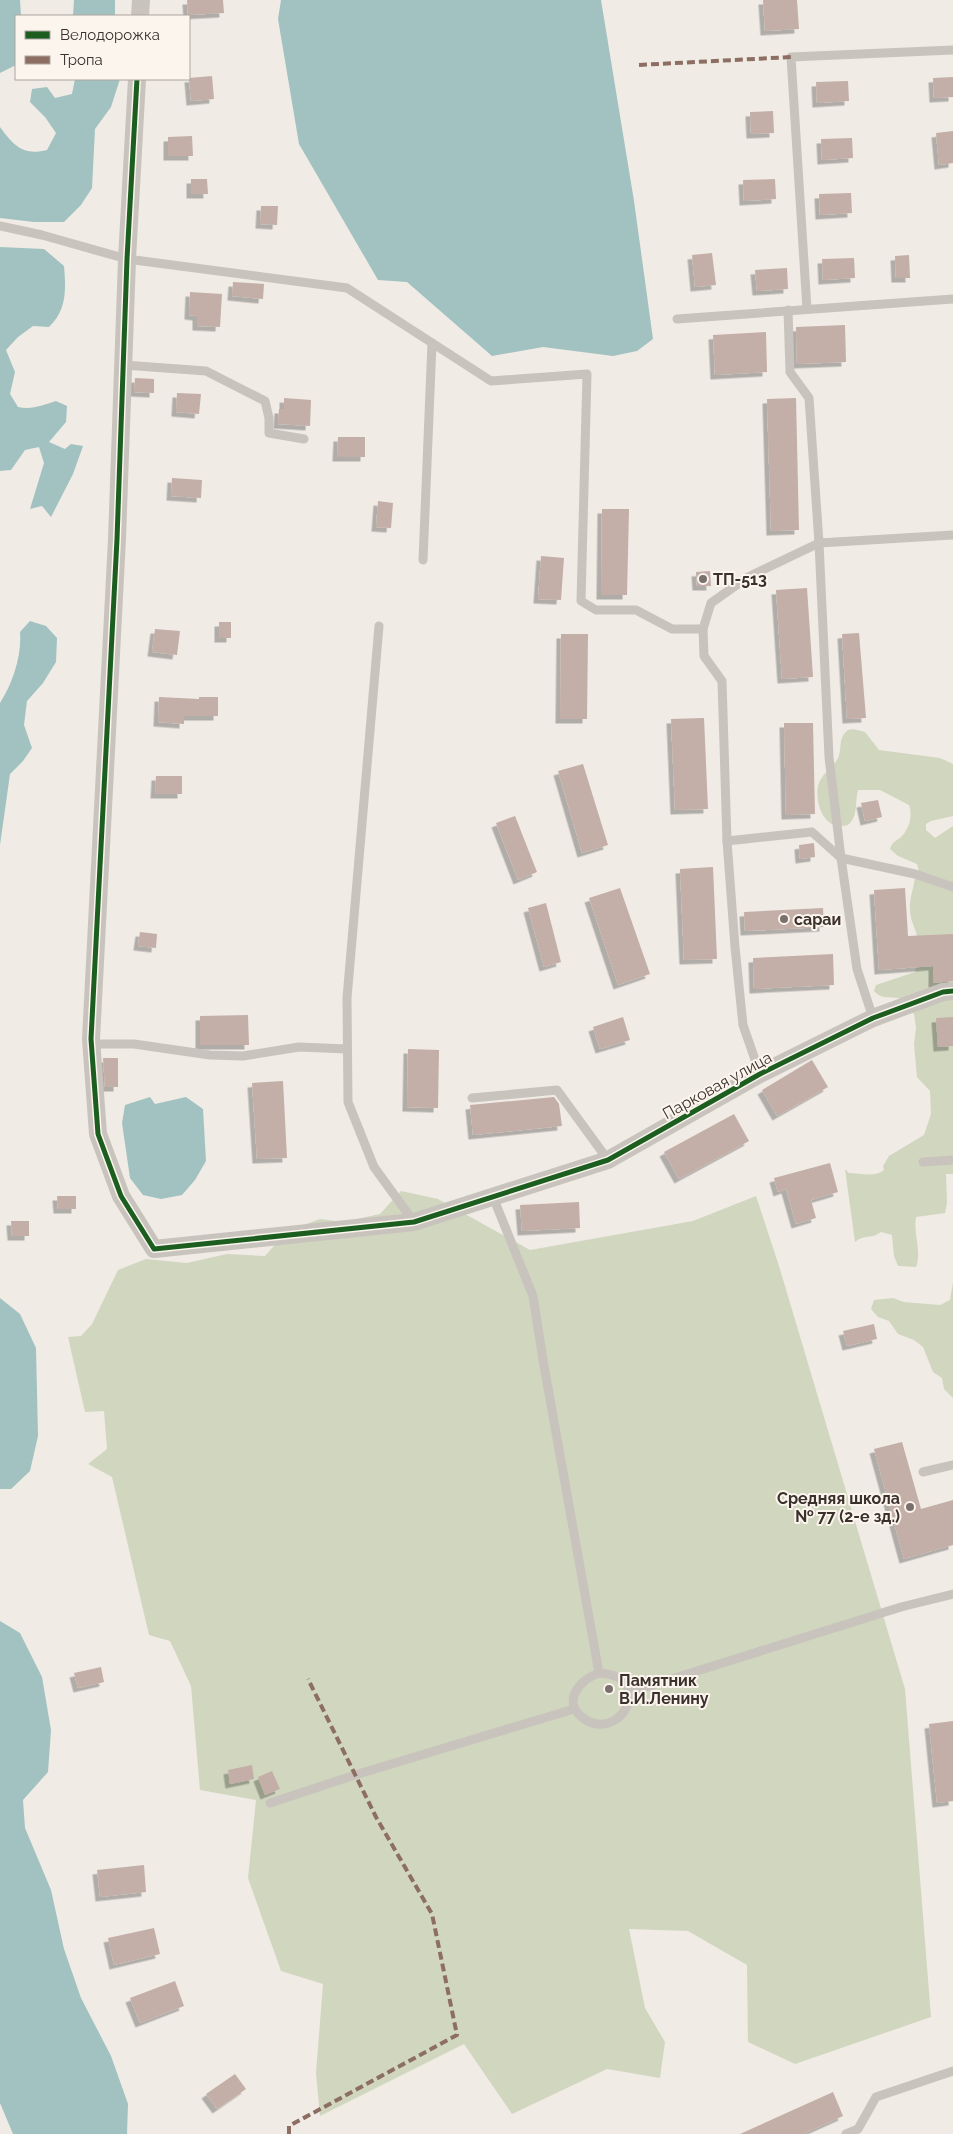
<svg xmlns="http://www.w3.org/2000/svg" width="953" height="2134" viewBox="0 0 953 2134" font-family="Raleway,sans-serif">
<defs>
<filter id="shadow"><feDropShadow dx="-4.5" dy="4.5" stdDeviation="0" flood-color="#0004"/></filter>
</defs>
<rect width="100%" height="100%" fill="#f0ebe5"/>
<g fill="#d1d6bf">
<path d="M853 729 865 732 879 750 940 758 953 764V816L931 821 926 824V830L935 838 953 826V1174H946L947 1203 945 1213 916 1217C913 1234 922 1251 916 1267L898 1266 894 1256 892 1235 881 1232C873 1239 864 1234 855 1242L845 1169 849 1173C861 1173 874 1178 884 1170L883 1166 889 1156 924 1135 931 1114 930 1091 917 1077 914 1044 916 1028 914 1014 899 998C889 997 880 999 874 991L876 985 915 972C918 961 920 948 917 936 915 927 910 920 910 910 909 897 915 887 915 874L919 872 917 864 898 856 890 849C892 842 896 841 901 837 909 829 913 816 909 805L880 790H858C855 800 858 815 850 823 848 826 843 826 839 826 822 825 815 800 818 786 821 773 833 769 838 758 843 747 837 739 848 730Z"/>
<polygon points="401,1191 438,1199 530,1250 693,1221 756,1196 779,1266 905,1689 931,2017 795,2064 748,2042 747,1965 688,1931 629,1929 645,2008 665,2042 660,2078 607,2069 512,2114 464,2044 320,2116 316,2073 323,1984 281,1971 248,1878 256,1800 200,1790 191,1686 170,1641 149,1635 112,1477 88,1464 107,1449 104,1411 85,1412 68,1337 81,1336 92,1324 118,1270 146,1259 187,1263 227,1254 265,1256 287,1231 320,1219 343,1222 380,1214"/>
<polygon points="953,1282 953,1398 944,1389 942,1378 933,1372 923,1347 914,1340 898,1334 889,1321 878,1317 871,1309 874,1300 893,1298 904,1302 940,1305 950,1300"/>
</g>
<g fill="#a1c2c1">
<polygon points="0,0 20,0 21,16 16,16 16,65 0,73"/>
<polygon points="74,0 115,0 115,16 73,16"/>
<polygon points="281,0 601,0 634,201 653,339 637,351 613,356 543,347 492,356 407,282 378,280 299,144 278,19"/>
<path d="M75 79H120L111 107 95 129 92 188 81 205 64 222H34L0 218V127C14 146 23 156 47 150L56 133 45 117 30 102 32 89 47 87 55 98 72 94Z"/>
<path d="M0 247 44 249 64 266C66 289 67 310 49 327L33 326 18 337 6 350 15 372 10 394 18 407C32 410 43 405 56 401L67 406 66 422 49 442 65 449 71 444 83 446 73 474 51 517 42 506 30 509 44 463 39 447 25 450 11 470 0 471Z"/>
<path d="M30 621 46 626 57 638 56 662 43 683 27 701 24 725 32 748 23 761 10 774 0 845V703C13 683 22 655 20 632Z"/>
<polygon points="150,1097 155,1104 186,1097 203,1109 206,1161 195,1180 182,1195 161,1199 143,1195 130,1178 122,1123 125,1105"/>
<polygon points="0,1298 20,1314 36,1348 38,1436 30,1471 11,1489 0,1489"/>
<polygon points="0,1621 20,1633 42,1677 51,1730 48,1772 23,1800 25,1828 51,1890 64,1949 81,1998 111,2056 128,2104 127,2134 13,2134 0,2103"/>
</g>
<g fill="#c3afa7" filter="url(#shadow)">
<polygon points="187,0 223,0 224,13 188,15"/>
<polygon points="763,0 797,0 799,29 765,31"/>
<polygon points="212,76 214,99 191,101 189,78"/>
<polygon points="953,77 953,97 934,98 933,78"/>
<polygon points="848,81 849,101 817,103 816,82"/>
<polygon points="773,111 774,133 751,134 750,112"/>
<polygon points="953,131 953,163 939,165 936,133"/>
<polygon points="192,136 193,156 168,156 168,137"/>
<polygon points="852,138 853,158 822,160 821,139"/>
<polygon points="191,179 207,179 208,194 191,194"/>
<polygon points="775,179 776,199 744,201 743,180"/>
<polygon points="851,193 852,213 820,215 819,194"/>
<polygon points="261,206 278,206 277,225 260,224"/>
<polygon points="712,253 716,285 695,287 692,255"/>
<polygon points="909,255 910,278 896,278 895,256"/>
<polygon points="854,258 855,278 823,280 822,259"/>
<polygon points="787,268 788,289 757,291 755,270"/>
<polygon points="233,282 264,284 263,299 232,296"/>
<polygon points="190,292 222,294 220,327 197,326 197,316 189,315"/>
<polygon points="845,325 846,362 797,364 796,327"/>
<polygon points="766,332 767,372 715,375 713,335"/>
<polygon points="135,378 154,379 154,393 134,392"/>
<polygon points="177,393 201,394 199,414 176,412"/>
<polygon points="284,398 311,400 310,426 278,424 279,409 284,409"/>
<polygon points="796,398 799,530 771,531 767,399"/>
<polygon points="338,437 365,437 365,457 337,457"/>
<polygon points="172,478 202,480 201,498 171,496"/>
<polygon points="378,501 393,503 391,528 376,527"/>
<polygon points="602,509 629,509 627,595 601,595"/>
<polygon points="541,556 564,558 561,600 538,599"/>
<polygon points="710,571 711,586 697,586 696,572"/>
<polygon points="807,588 813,677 782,679 776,590"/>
<rect x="219" y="622" width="12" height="16"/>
<polygon points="155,629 180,631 177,655 152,652"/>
<polygon points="859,633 866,718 847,719 842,634"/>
<polygon points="561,634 588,634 587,719 560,719"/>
<polygon points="159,697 199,699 199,697 218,697 218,716 184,716 184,724 158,722"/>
<polygon points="704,718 708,809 675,810 671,719"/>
<polygon points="784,723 813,723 815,814 786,815"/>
<polygon points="583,764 608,845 582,853 558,771"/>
<polygon points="156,776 182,776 182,794 155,794"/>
<polygon points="878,800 882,817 865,821 861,803"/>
<polygon points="515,816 537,872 518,880 496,823"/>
<polygon points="814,843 815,857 800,859 799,845"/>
<polygon points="713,867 717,959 684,960 680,869"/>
<polygon points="620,888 650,974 618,985 589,898"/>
<polygon points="905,888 908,936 953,934 953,981 933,983 933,966 879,970 874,890"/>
<polygon points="546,903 561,962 544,967 528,908"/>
<polygon points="823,908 824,927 745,931 744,912"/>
<polygon points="140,932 157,934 156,948 138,946"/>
<polygon points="833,954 834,985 754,989 753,958"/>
<polygon points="248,1015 249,1045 200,1045 200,1016"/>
<polygon points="623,1017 630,1040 600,1049 593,1027"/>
<polygon points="953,1017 953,1046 938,1047 936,1018"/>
<polygon points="408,1049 439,1050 438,1108 407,1107"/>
<polygon points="103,1058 118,1058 118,1087 105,1087"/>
<polygon points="812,1060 828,1087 777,1116 762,1090"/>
<polygon points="283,1081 287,1158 257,1159 252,1083"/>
<polygon points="554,1097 559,1104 562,1126 473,1135 470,1105"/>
<polygon points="734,1114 749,1141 679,1179 664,1152"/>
<polygon points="830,1163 838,1192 811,1200 816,1218 796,1224 786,1189 778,1192 774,1178"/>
<polygon points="57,1196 76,1196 76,1209 58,1209"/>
<polygon points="579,1202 580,1228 522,1231 520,1205"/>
<polygon points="11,1221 29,1221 29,1236 12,1236"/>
<polygon points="874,1324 877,1339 847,1346 843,1331"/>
<polygon points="902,1442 921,1509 953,1500 953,1545 904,1559 874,1449"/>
<polygon points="101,1667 104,1682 78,1688 74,1673"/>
<polygon points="953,1721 953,1801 937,1803 929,1724"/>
<polygon points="252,1765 254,1779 230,1784 228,1770"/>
<polygon points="272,1771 280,1789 265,1795 258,1777"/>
<polygon points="144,1865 146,1892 100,1897 97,1870"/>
<polygon points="154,1928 160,1954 114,1965 108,1938"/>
<polygon points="175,1981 184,2006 140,2023 130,1998"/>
<polygon points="235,2074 246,2089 217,2109 206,2094"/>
<polygon points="833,2092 843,2116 803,2134 740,2134"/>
</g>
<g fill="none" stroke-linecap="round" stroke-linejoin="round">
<g stroke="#c9c3be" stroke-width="9">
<polyline points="0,226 42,235 127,259 347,288 491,381 587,374 581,601 596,610 636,610 672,629 703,629 711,603 748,577 819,543 953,535"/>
<polyline points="807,309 791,57 953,50"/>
<polyline points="788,310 790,372 809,398 819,543 829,757 841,858 857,969 873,1018"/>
<polyline points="677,319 953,299"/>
<polyline points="124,365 206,371 265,401 269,418 269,433 304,439"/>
<polyline points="423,560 432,343"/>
<polyline points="379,626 347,998 348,1102 374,1167 414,1222"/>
<polyline points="703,629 704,656 722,681 727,841 735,947 743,1025 760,1074"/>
<polyline points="727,841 812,832 841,858 915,874 953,887"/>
<polyline points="91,1044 134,1044 210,1055 243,1056 299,1047 347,1049"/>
<polyline points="472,1098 557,1090 608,1160"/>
<polyline points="923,1162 953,1160"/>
<polyline points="493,1197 533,1296 543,1360 599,1673"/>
<polyline points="923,1472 953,1465"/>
<path d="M599 1673C657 1676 620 1745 583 1718 561 1702 580 1679 599 1673Z"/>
<polyline points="630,1692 901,1607 953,1594"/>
<polyline points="270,1803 355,1775 574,1709"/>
<polyline points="846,2134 858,2129 876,2097 953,2071"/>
</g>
<g stroke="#c9c3be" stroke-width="18">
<polyline points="140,16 141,0"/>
<polyline points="137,79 127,259 117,539 91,1039 98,1134 121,1196 154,1249 414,1222 608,1160 760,1074 873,1018 943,992 953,991"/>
</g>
<g stroke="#8d6e63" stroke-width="4" stroke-dasharray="8 4" stroke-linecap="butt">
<polyline points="639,65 791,57"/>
<polyline points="289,2134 289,2126 457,2035 432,1914 376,1817 308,1679"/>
</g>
<g stroke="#fbf5ee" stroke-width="8">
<polyline id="cycleway" points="137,79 127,259 117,539 91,1039 98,1134 121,1196 154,1249 414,1222 608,1160 760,1074 873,1018 943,992 953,991"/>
</g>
<use href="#cycleway" stroke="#1b5e20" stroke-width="5"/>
</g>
<g fill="#7a716c" stroke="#fbf5ee" stroke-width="2">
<circle cx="703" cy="579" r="5"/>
<circle cx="784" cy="919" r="5"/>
<circle cx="910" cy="1507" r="5"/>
<circle cx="609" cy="1689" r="5"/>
</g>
<g text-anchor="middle" stroke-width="4" stroke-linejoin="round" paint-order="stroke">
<g font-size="16" font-weight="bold" fill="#3b302b" stroke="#fbf5ee" text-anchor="start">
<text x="713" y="585">ТП-513</text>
<text x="794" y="925">сараи</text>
<text x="900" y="1504" text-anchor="end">Средняя школа<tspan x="900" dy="18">№ 77 (2-е зд.)</tspan></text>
<text x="619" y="1686">Памятник<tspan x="619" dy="18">В.И.Ленину</tspan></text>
</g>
<g font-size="16" fill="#3b302b" stroke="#fbf5ee">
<text transform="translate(717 1085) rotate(-29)" y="6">Парковая улица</text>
</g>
</g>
<rect x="15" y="15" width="175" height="65" fill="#fbf5ee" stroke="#aea6a0"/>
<rect x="25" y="31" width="25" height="8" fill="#1b5e20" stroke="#aea6a0"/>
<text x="60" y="40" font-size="15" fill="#3b302b">Велодорожка</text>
<rect x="25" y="56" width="25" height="8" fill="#8d6e63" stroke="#aea6a0"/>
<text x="60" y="65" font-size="15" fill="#3b302b">Тропа</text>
</svg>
